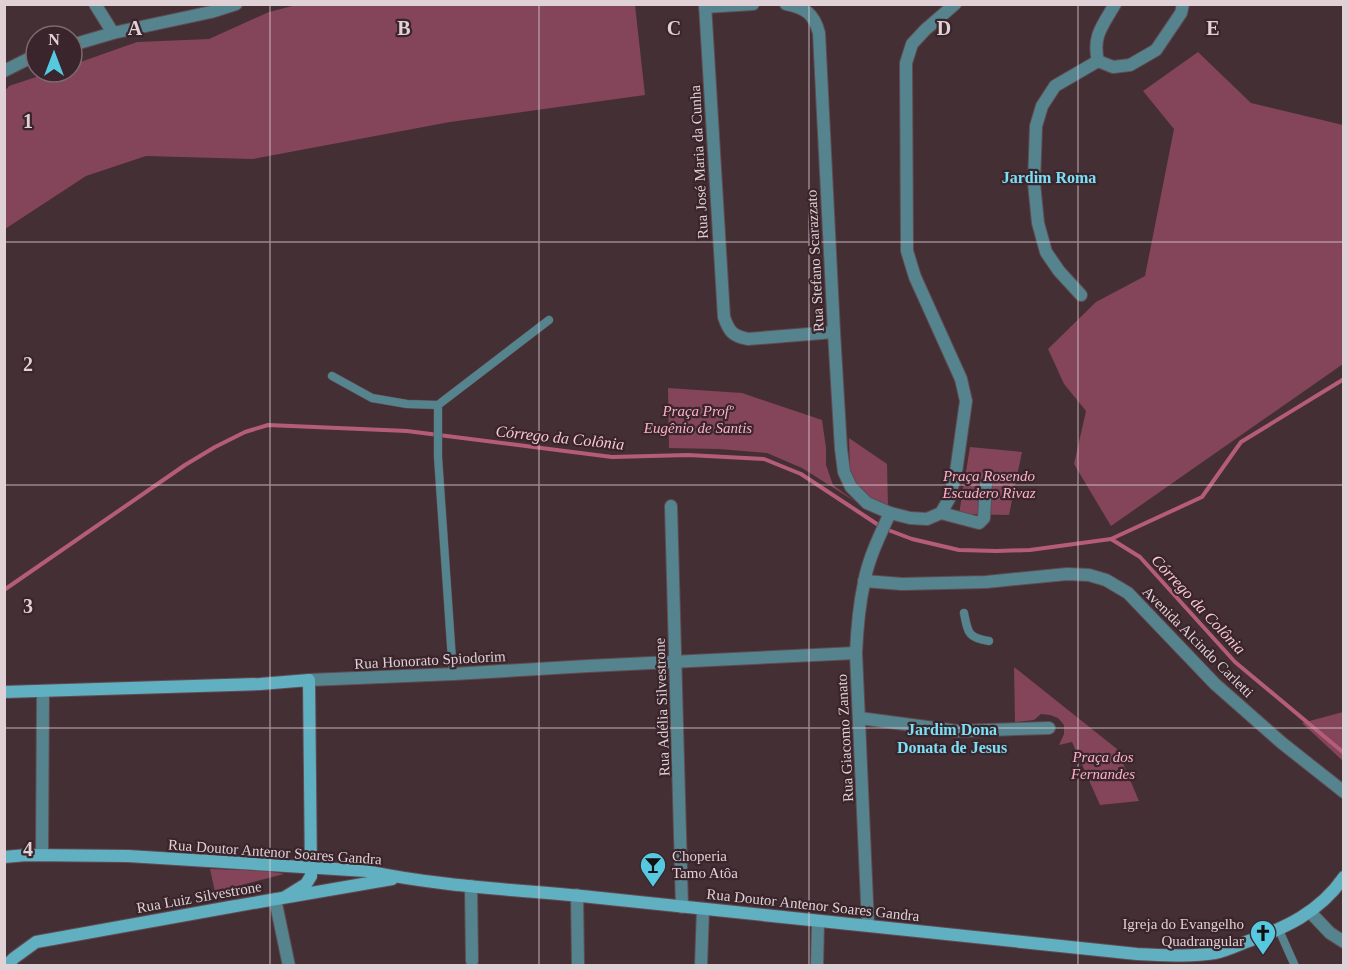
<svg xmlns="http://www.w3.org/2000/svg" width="1348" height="970" viewBox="0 0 1348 970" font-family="'Times New Roman',serif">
<rect width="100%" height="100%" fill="#442f35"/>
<g fill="#84445a">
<polygon points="296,5 635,5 645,95 450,122 253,159 146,156 86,176 5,229 4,92 9,86 51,72 72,72 72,65 137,42 209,39 269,12"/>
<polygon points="1198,52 1251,103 1343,125 1343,364 1111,526 1074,464 1086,411 1064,384 1048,349 1096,302 1145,276 1174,129 1143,91"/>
<polygon points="668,388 742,393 822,420 826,448 826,465 833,485 856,502 802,468 767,453 719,449 669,448"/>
<polygon points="849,438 887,464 888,506 875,501 860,489 850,472"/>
<polygon points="970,447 1022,452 1009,515 959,514"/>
<polygon points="1014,667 1117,749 1139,801 1100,805 1072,742 1059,745 1064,734 1064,725 1058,718 1050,715 1041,714 1034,720 1015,722"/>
<polygon points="1343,712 1344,712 1343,761 1302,723"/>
<polygon points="210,869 268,871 284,874 215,892"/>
</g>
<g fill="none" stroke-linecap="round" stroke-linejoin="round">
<g stroke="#b55c7b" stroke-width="4">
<polyline points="1111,539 1202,497 1241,442 1344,379"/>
<polyline points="4,590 185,465 215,447 245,432 268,425 407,431 612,457 688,455 764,459 801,474 883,528 912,539 959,550 997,551 1030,550 1111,539 1140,557 1235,662 1344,753"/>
</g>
<g stroke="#604c52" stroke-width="9">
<g id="lane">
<polyline points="332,376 372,398 407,404 438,405"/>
<path d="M964 613C968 633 968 638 989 641"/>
<polyline points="453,674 438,457 438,405 549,320"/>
<polyline points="1279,930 1295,966"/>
</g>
</g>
<g stroke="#604c52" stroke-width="14">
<g id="street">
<polyline points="95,4 113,33"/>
<path d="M705 4 724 317C729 332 733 336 748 339L834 332"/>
<path d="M786 4C806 8 814 14 819 33L834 332 841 449 844 472 851 487 867 503 890 513 910 518 927 519 941 513 949 499 956 472 966 401 961 379 915 277 907 251 906 63 912 44 925 30 955 4"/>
<polyline points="705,7 753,4"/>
<polyline points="72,45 113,33 211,12 236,4"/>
<polyline points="1098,61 1113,67 1130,65 1156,50 1181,13 1183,4"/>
<path d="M1098 61C1092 36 1103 25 1115 4"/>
<polyline points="4,71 36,55"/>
<polyline points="1081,295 1059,271 1046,252 1038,223 1034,183 1036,126 1042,106 1055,86 1098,61"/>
<polyline points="671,506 682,907"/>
<polyline points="941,513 979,523 984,518 986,483"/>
<polyline points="864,581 902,584 986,582 1067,574 1089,575 1106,580 1128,593 1215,684 1282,743 1344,792"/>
<polyline points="309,680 453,674 588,666 856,653"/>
<polyline points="859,718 957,731 1049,728"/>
<polyline points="42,855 43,691"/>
<polyline points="471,886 472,961"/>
<polyline points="577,895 578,966"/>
<polyline points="275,899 289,966"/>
<polyline points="1310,912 1330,933 1344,942"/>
<path d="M868 925 856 653C857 630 859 606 864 583 868 559 880 535 890 513"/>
<polyline points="701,966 703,909"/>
<polyline points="817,966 818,921"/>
</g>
</g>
<g stroke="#604c52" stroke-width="14">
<g id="secondary">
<polyline points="4,692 260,684 309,680 311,876 306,884 285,897"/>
<path d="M4 857 27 855 128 856 367 871C447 888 529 890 610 899 786 918 962 935 1137 954 1163 955 1190 957 1215 953 1226 951 1236 946 1246 942 1285 928 1319 913 1344 877"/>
<polyline points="6,966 14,958 36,942 230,907 392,879"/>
</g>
</g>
<use href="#lane" stroke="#55848f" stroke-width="8"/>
<use href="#street" stroke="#55848f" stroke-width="12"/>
<use href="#secondary" stroke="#61b0c1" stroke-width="12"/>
</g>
<path fill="none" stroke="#dfd1d5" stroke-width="1.5" stroke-opacity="0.55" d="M270 4V966M539 4V966M809 4V966M1078 4V966M4 242H1344M4 485H1344M4 728H1344"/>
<defs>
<g id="bar-pin" transform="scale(1.35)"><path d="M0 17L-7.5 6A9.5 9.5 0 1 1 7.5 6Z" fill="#56c9e1" stroke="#39252b"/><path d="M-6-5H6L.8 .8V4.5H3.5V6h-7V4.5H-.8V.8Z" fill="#111"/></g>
<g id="church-pin" transform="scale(1.35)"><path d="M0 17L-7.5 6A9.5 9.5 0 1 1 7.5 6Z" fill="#56c9e1" stroke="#39252b"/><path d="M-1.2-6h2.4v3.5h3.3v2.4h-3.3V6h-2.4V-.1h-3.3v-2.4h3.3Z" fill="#111"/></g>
</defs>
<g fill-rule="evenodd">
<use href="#bar-pin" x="653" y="865"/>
<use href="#church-pin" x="1263" y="933"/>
</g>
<g text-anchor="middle" stroke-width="4.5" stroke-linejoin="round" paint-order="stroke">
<g font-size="15" fill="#dfd1d5" stroke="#39252b">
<text transform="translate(699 162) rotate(-93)" y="5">Rua José Maria da Cunha</text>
<text transform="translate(815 261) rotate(-93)" y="5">Rua Stefano Scarazzato</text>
<text transform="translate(1198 642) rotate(45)" y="5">Avenida Alcindo Carletti</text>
<text transform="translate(430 660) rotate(-3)" y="5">Rua Honorato Spiodorim</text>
<text transform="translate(662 707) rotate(-92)" y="5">Rua Adélia Silvestrone</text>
<text transform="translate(845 738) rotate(-93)" y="5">Rua Giacomo Zanato</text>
<text transform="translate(275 852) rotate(4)" y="5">Rua Doutor Antenor Soares Gandra</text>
<text transform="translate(199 897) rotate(-10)" y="5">Rua Luiz Silvestrone</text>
<text transform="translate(813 905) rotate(6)" y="5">Rua Doutor Antenor Soares Gandra</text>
</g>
<g font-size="15" font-style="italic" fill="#fbb1c7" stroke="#39252b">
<text x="698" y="416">Praça Profº<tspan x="698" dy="17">Eugênio de Santis</tspan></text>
<text x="989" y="481">Praça Rosendo<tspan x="989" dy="17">Escudero Rivaz</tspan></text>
<text x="1103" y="762">Praça dos<tspan x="1103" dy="17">Fernandes</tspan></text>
</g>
<g font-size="15" fill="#dfd1d5" stroke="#39252b" text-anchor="start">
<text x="672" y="861">Choperia<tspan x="672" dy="17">Tamo Atôa</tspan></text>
<text x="1244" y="929" text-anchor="end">Igreja do Evangelho<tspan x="1244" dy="17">Quadrangular</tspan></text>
</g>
<g font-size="16" font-weight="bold" fill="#7ae0f6" stroke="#39252b">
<text x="1049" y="183">Jardim Roma</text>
<text x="952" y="735">Jardim Dona<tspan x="952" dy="18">Donata de Jesus</tspan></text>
</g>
<g font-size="16" font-style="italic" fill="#fbc9d7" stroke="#39252b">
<text transform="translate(560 437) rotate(6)" y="6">Córrego da Colônia</text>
<text transform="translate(1199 604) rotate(47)" y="6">Córrego da Colônia</text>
</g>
</g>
<g font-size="20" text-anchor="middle" font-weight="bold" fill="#dfd1d5" stroke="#39252b" stroke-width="4.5" stroke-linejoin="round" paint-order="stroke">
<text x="135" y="35">A</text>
<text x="404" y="35">B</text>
<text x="674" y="35">C</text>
<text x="944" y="35">D</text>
<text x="1213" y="35">E</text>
<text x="28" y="128">1</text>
<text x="28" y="371">2</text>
<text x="28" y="613">3</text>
<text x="28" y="856">4</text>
</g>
<rect width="1348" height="970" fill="none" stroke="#dfd1d5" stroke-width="12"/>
<g transform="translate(54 54)"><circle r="28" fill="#39252b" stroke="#7b6a6f" stroke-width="1.5"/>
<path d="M0-4.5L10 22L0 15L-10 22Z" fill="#56c9e1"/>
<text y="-9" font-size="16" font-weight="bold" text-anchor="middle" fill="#dfd1d5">N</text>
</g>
</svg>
